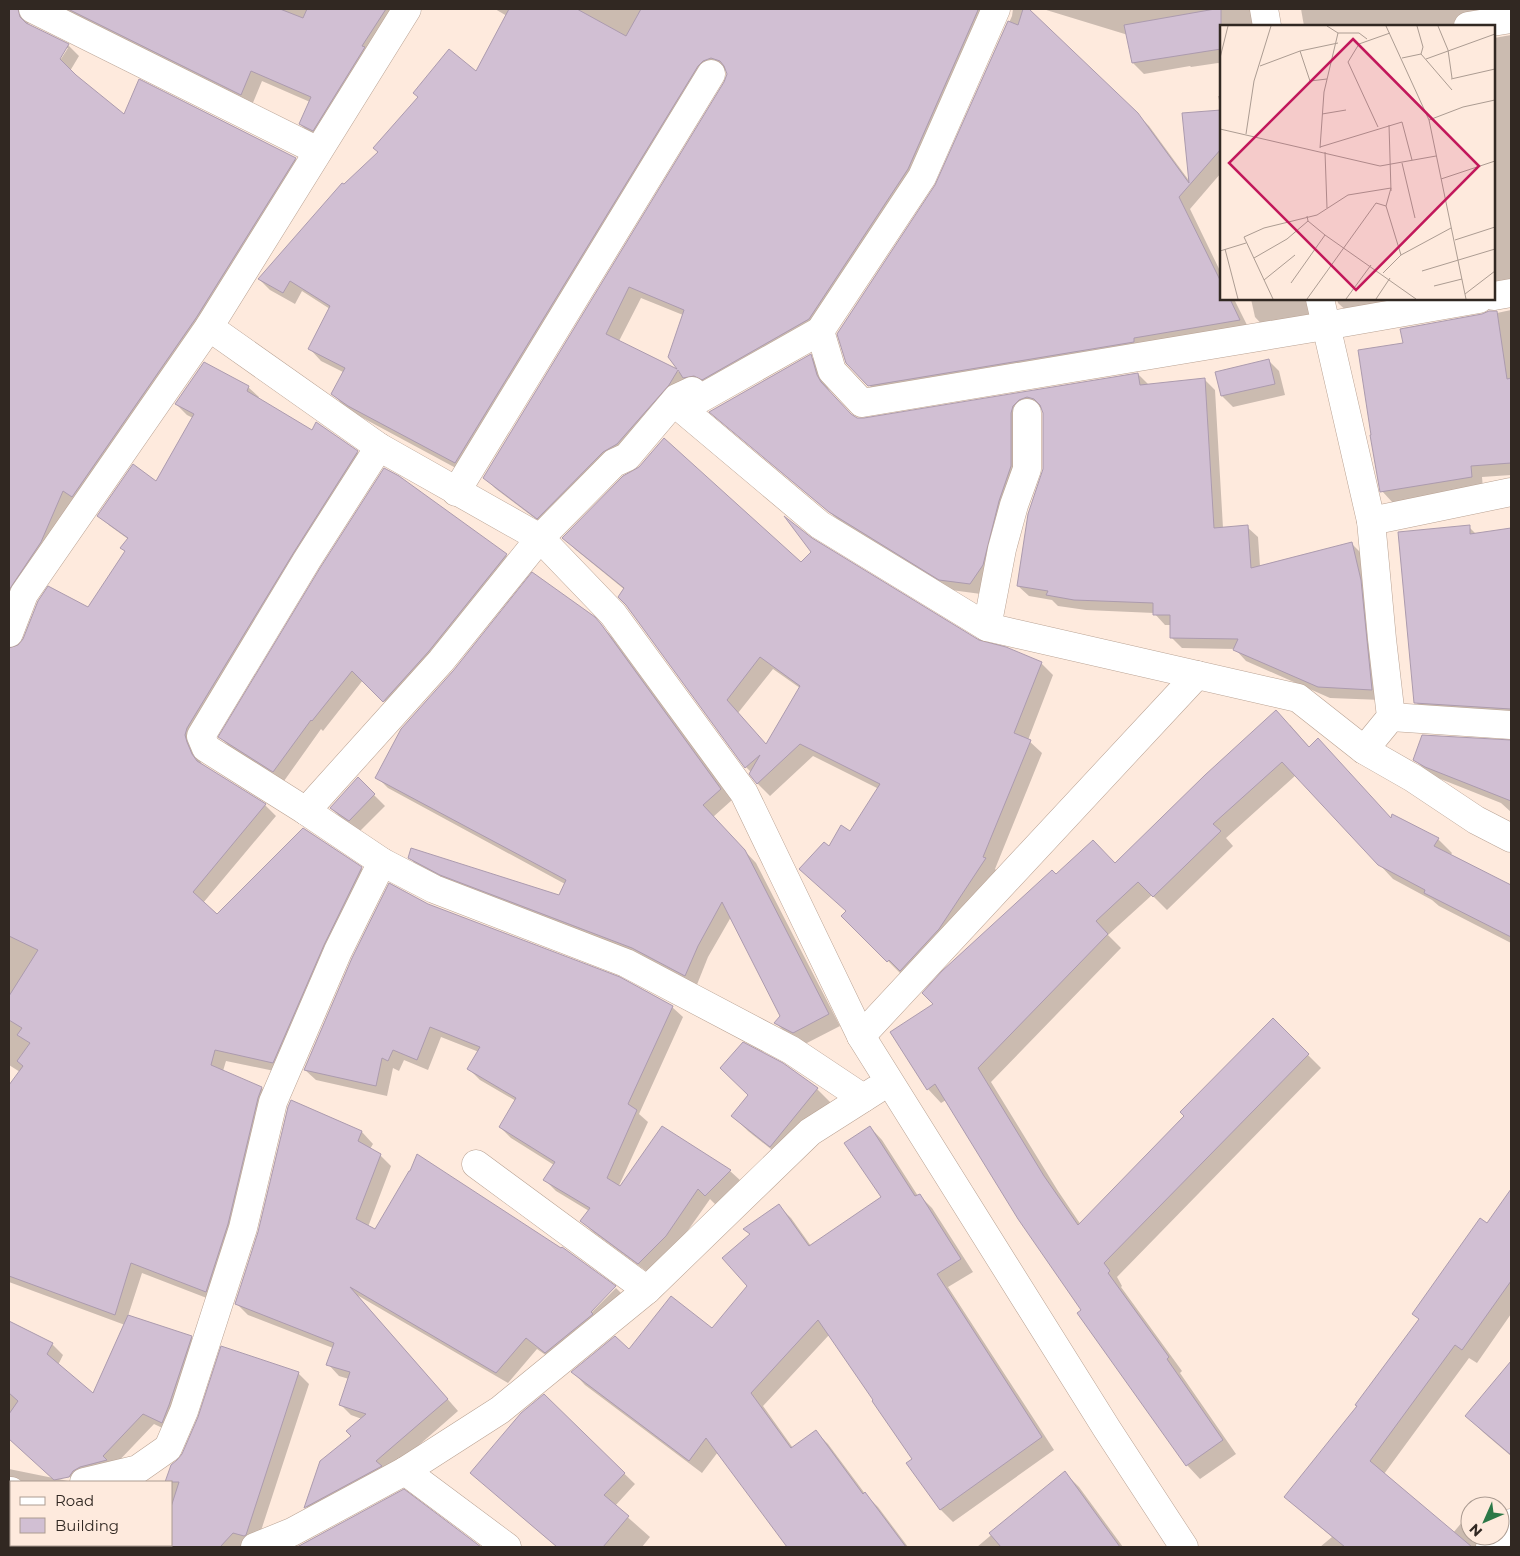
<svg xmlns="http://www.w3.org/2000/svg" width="1520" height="1556" viewBox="0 0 1520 1556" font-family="Montserrat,sans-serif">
<rect width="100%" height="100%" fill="#feeadd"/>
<g fill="#0003" fill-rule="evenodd">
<path d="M9 9H34L29 14 28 22 29 26 68 45 79 56 70 71 124 116 295 159 306 169 9 629V403L16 406V299L9 307ZM65 48H68L57 65 55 64Z"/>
<polygon points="59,9 310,9 308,13 339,27 350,9 404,9 324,141 311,135 300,124 310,102 262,81 252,105"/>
<path d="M495 9H997L919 181 820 331 706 386 549 529 496 489 485 478 726 83 728 74 727 70 723 69 467 474 361 417 344 406 333 394 345 373 321 361 310 349 330 309 302 291 295 304 270 290 259 279 344 185 476 72 507 16ZM641 298 683 315 681 373 619 341Z"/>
<polygon points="1013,9 1027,9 1137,114 1149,126 1190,182 1184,114 1221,111 1221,173 1190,209 1221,273 1221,299 1234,299 1250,331 880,397 869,385 936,186 1012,16"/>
<polygon points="1043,9 1254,9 1257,26 1221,26 1221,64 1218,63 1191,67 1190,66 1144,74 1133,63 1128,35"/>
<polygon points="1301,9 1511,9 1469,26 1304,26"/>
<polygon points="1511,35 1511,290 1494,295 1494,38"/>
<polygon points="1218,96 1221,96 1221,108"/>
<polygon points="1251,299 1321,299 1317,320 1266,329 1255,317"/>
<polygon points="1337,299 1465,299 1350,314 1338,303"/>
<polygon points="1511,310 1511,475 1482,477 1483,488 1393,503 1382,491 1404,344 1497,313"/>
<polygon points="810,356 821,366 828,388 831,394 852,416 856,419 864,420 1138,374 1149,385 1204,379 1215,390 1223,528 1247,527 1258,537 1260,566 1352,544 1362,554 1382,700 1330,698 1246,661 1235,649 1182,648 1171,637 1171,625 1165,625 1154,613 1086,610 1058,606 1052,600 1029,596 1018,586 1044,469 1044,412 1043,409 1039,408 1022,478 981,594 951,590 842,523 722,422"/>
<polygon points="1268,360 1279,371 1285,395 1233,407 1222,396"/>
<polygon points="248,387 259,397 258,399 313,432 357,452 368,463 197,754 202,765 265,805 276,816 203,903 217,915 361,868 372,879 284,1073 226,1061 223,1071 262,1088 273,1099 217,1302 142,1273 128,1316 191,1337 202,1348 173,1433 154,1424 113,1467 76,1482 9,1433 9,1322 52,1344 63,1355 58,1365 94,1395 125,1325 9,1282 9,1087 20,1072 9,1065 9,649 12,650 89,609 126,551 128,539 110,526 99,516 156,482 193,418 187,415 176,404"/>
<polygon points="398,477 506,555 516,565 394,711 363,680 323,731 321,729 284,781 230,747 220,737"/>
<polygon points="1469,527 1477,535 1511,529 1511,720 1427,714 1416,702"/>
<path d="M564 538 801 563 813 552 811 539 978 642 1041 663 1053 675 1028 740 1042 753 995 869 998 872 901 974 843 916 847 912 829 848 850 832 879 789 813 756 770 796 758 784 751 774V772L746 767 625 590 576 550ZM773 669 800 688 767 746 738 713Z"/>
<polygon points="594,618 612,637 732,800 713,817 756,863 840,1026 805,1044 787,1034 776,1023 782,1016 731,917 708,957 696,987 453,885 420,869 409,857 560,896 565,884 388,788 377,777"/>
<polygon points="1290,725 1310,748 1392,819 1438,839 1452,853 1450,856 1511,886 1511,943 1439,906 1432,900 1393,879 1296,775 1226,838 1233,846 1167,910 1152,895 1108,935 1121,948 991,1082 1058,1191 1081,1225 1186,1116 1273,1020 1321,1068 1117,1277 1122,1286 1121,1287 1182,1371 1180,1373 1236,1454 1200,1479 1187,1465 1083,1310 946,1100 941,1103 928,1089 935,1004 1056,876 1115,865"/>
<polygon points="1423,736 1511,742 1511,812 1501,803 1438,778 1426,771 1414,759"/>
<polygon points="358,779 385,806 360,831 342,819 331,808"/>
<polygon points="428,905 672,1007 683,1017 639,1114 648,1122 617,1190 730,1171 741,1181 717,1206 710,1199 677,1246 650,1274 593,1232 582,1221 589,1211 556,1191 545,1180 554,1165 511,1138 500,1127 516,1101 480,1080 469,1069 479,1052 441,1037 428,1070 404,1060 399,1071 393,1068 387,1096 316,1080 305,1070"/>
<polygon points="817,1089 832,1104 786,1161 748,1131 733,1116 750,1095"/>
<polygon points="292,1102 362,1132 373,1144 370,1149 380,1155 391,1166 368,1227 587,1317 616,1288 626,1298 557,1363 537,1349 508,1383 357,1295 458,1411 387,1473 316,1518 306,1507 321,1462 353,1436 362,1419 351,1415 340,1404 349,1379 339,1376 328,1364 333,1348 248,1315 236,1303 259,1232"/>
<polygon points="870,1127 882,1140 918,1196 919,1195 932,1208 973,1272 948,1287 1054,1450 953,1522 941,1510 913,1459 875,1400 829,1335 763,1406 793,1448 816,1432 828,1444 866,1495 878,1507 908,1547 788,1547 718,1452 702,1473 585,1385 573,1372 629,1351 712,1330 749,1286 751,1235 778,1205 791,1218 811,1246 883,1197"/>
<polygon points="1511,1191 1511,1314 1477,1363 1469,1358 1384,1474 1453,1533 1463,1521 1470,1527 1470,1536 1480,1536 1491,1547 1320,1547 1332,1537 1300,1510 1286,1497 1359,1407 1420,1320 1414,1314 1487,1224"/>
<polygon points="1511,1363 1511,1456 1484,1433 1467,1416"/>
<polygon points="298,1373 309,1384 256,1546 255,1547 9,1547 9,1507 11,1508 11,1545 171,1545 171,1482 166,1482 172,1466"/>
<polygon points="544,1396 635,1484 615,1506 650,1537 642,1547 557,1547 483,1483"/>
<polygon points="9,1469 68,1481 70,1482 11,1482 9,1492"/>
<polygon points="1065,1473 1079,1487 1123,1547 977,1547"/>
<polygon points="404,1491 479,1547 297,1547"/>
</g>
<g fill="#d1bfd3" stroke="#ac9bae" fill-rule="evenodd">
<polygon points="9,9 18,9 20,17 26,23 69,44 60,59 76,75 124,114 139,79 296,158 196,318 72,497 63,491 41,542 9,590"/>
<polygon points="68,9 280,9 303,18 307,9 386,9 362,46 365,47 313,131 299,124 311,97 251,71 241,95"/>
<path d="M509 9H577L626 36 641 9H975L978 10 908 169 809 319 702 380 694 376 683 378 678 370 669 385 617 444 603 452 537 519 483 478 724 82 727 74 724 66 720 61 711 58 703 61 698 66 455 463 348 406 331 394 345 368 308 349 330 306 290 281 283 293 258 279 342 183 344 184 378 152 373 148 418 97 413 93 449 49 476 71ZM629 287 684 310 668 357 677 369 606 334Z"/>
<polygon points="1023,9 1029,9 1138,113 1189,183 1182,113 1221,110 1221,149 1179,197 1221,282 1221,299 1230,299 1240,320 1134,338 1134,342 868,386 846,363 837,334 935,185 1008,21 1018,25"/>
<polygon points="1215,9 1221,9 1221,49 1132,63 1124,25"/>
<polygon points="1489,311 1497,311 1507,379 1511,378 1511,463 1471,466 1472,477 1380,492 1370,435 1371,435 1358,350 1403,343 1400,329 1482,314"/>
<polygon points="811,354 817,375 821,382 851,414 857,418 864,418 1138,373 1140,385 1205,378 1214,528 1248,525 1251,568 1352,542 1361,580 1372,690 1318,687 1233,650 1238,639 1170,638 1170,615 1153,615 1153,603 1074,600 1046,595 1048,591 1017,586 1028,514 1043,469 1043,413 1040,405 1034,399 1027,397 1019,400 1013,406 1011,413 1011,466 999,501 983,565 970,584 939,580 829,512 709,412"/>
<polygon points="1269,359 1275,384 1221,396 1215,372"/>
<polygon points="204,362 249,386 247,391 312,430 316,422 358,451 294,552 187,728 185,735 187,742 192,754 197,761 266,804 193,892 217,914 303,828 362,867 324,945 273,1063 215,1050 211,1065 262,1087 258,1098 228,1224 206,1292 131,1263 115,1315 9,1276 9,1085 23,1066 17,1061 30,1043 17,1035 22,1028 9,1020 9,996 38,950 9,936 9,648 18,645 23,639 38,601 48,586 88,607 125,551 120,548 128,538 97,516 133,464 156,481 194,414 175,404"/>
<path d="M664 438 801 562 811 552 784 516 812 538 979 640 1006 647 1042 662 1014 733 1031 740 983 857 986 858 939 929 900 971 889 960 887 962 841 916 846 911 799 869 824 842 829 846 841 825 850 831 880 784 800 744 757 784 749 774 760 755 745 768 626 605 618 597 624 588 562 538 623 476 639 467ZM760 657 800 686 766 744 727 700Z"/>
<polygon points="384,468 399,476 507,554 429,651 383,702 352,671 312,721 311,720 273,772 218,737 320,568"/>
<polygon points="1470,525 1470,534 1511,528 1511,709 1414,703 1398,532"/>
<polygon points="532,572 595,617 601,624 721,789 703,805 745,850 829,1014 793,1033 774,1023 780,1016 722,902 698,946 685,976 632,948 440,875 408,858 411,848 559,895 566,880 375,778 401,729 453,671"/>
<polygon points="1276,710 1309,747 1318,738 1391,818 1392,814 1439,838 1434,846 1511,885 1511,937 1424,893 1425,890 1378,865 1282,762 1213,824 1221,831 1153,897 1138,882 1096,921 1108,934 978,1068 1044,1176 1078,1225 1184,1116 1180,1112 1273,1018 1309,1054 1104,1263 1110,1271 1108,1273 1169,1357 1167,1359 1223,1440 1186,1466 1077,1313 1081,1310 1018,1219 935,1084 927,1090 890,1032 933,1004 922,993 942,971 1052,870 1056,874 1093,840 1115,863 1205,775"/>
<polygon points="1422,735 1511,740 1511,801 1425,767 1413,760"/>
<polygon points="358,777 375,794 349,821 330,808"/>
<polygon points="389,883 428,904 620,977 673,1006 628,1104 637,1110 607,1178 620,1186 662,1126 731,1170 705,1196 698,1189 666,1236 638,1264 580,1221 590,1208 543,1180 555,1162 499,1127 516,1098 467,1069 480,1047 430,1027 417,1060 393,1050 388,1061 382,1058 376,1086 304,1070 352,958"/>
<polygon points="743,1042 783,1063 818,1088 770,1147 731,1116 748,1095 720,1068"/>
<polygon points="291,1100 362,1131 358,1141 381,1154 356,1219 375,1229 409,1171 410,1171 417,1154 561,1248 562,1247 616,1286 591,1312 593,1314 545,1353 526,1338 496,1373 350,1287 448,1399 376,1461 382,1466 304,1508 320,1461 351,1436 346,1431 366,1414 339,1405 350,1372 326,1365 334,1343 235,1304 258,1232 288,1107"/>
<polygon points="870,1126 915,1196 920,1194 961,1259 937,1274 1042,1437 940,1510 906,1463 912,1459 872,1401 873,1400 818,1320 751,1393 791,1448 816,1430 863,1494 865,1492 906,1547 787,1547 706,1438 689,1461 571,1372 615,1336 629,1349 671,1296 712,1328 747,1286 722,1258 750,1234 743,1229 779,1204 809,1246 881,1197 844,1143"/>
<polygon points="1511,1189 1511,1281 1462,1350 1455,1345 1370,1461 1472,1547 1345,1547 1284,1497 1357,1406 1355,1405 1419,1319 1412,1314 1480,1218 1487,1223"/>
<polygon points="128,1315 192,1336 169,1405 162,1423 143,1414 103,1456 107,1460 80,1467 73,1471 69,1477 54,1480 9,1439 9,1414 18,1401 9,1393 9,1321 53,1343 47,1354 93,1393"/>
<polygon points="221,1346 299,1372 246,1535 244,1536 233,1533 220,1547 171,1547 171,1507 179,1482 165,1482 171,1465 177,1460 182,1454 198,1417"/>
<polygon points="1511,1361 1511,1455 1465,1416"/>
<polygon points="544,1394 625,1473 604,1495 629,1516 603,1547 557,1547 470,1473 521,1413"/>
<polygon points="1065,1471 1120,1547 1001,1547 989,1533"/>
<polygon points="404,1489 481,1547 296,1547 299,1546"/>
</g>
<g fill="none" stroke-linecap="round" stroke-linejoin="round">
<g stroke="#b9a293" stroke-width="29">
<g id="minor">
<polyline points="33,9 318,151"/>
<polyline points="996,9 922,177 820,331 682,409 820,525 987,627 1298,698 1364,750 1413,778 1476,820 1511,838"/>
<polyline points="1264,9 1267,26"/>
<polyline points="1468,26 1511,19"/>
<polyline points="1494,296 1511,293"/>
<polyline points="1320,299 1371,521 1382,639 1391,717 1364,750"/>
<polyline points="209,327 379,447 540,538 613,614 744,793 861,1036 1107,1429 1184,1547"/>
<polyline points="820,331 832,371 862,403 1325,326 1479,299"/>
<polyline points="379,447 307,560 201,736 206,748 306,811 382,862 434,889 626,963 791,1050 863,1098"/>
<polyline points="456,492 711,74"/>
<polyline points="1371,521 1511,492"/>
<polyline points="987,627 1002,549 1014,505 1027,469 1027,413"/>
<polyline points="9,633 24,594 209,327 407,9"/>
<polyline points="1391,717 1511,725"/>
<polyline points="306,811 441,661 540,538 614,463 627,457 677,398 692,391"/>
<polyline points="861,1036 1197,675"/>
<polyline points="476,1164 647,1290"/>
<polyline points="405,1471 507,1547"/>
<polyline points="84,1482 138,1469 168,1448 184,1411 243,1228 273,1102 338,951 382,862"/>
<polyline points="9,1491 11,1491"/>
<polyline points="255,1547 292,1532 405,1471 500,1410 647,1290 810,1132 876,1090"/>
<polyline points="1490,1547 1511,1523"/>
</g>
</g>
<use href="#minor" stroke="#fff" stroke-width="28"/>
</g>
<g transform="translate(1220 25)">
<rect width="275" height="275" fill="#feeadd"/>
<path fill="none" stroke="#ac9c92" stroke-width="1" d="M107 1 118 8H139L147 14M166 1 209 95 246 274M197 1 203 22 201 29M218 1 228 25 232 53M80 26 90 56 107 54M0 33 8 1M182 33 201 29 232 65M206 34 275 9M40 41 80 26 118 18M231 54 275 44M102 89 126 85M209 95 243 82 275 75M169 100 171 166M158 102 128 37 139 19 170 8M0 104 160 141 216 131M26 109 34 56 51 1M100 122 182 97 192 135M100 123 104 67 118 8M105 127 107 183M182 138 195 193M221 154 275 136M87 191 88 196 105 210 196 274M235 215 275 202M5 224 18 274M0 226 26 218M34 233 67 214 88 196M202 246 275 224M163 248 181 230 231 203M44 255 75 230M71 258 105 210M214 261 242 254M245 269 275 246M53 274 24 212 44 203 97 190 128 170 171 163 166 181 181 230M87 274 156 178 166 181M126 274 151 240M156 274 170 253"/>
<path fill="#c2185b" fill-opacity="0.15" stroke="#c2185b" stroke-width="2.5" d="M133 14 259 141 136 265 9 138Z"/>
<rect width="275" height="275" fill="none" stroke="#312822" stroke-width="2.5"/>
</g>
<rect width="1520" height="1556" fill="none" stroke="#312822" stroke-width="20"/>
<rect x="10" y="1481" width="162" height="65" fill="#feeadd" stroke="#ac9c92"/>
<rect x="20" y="1497" width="25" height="8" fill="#ffffff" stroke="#ac9c92"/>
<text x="55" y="1506" font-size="15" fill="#312822">Road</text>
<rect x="20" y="1518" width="25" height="15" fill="#d1bfd3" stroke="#ac9c92"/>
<text x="55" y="1531" font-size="15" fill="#312822">Building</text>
<g transform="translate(1485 1521) rotate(225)"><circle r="24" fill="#feeadd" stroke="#ac9c92"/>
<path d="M0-4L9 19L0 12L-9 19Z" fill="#2c7847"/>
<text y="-8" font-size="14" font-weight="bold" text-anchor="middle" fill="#312822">N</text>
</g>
</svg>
